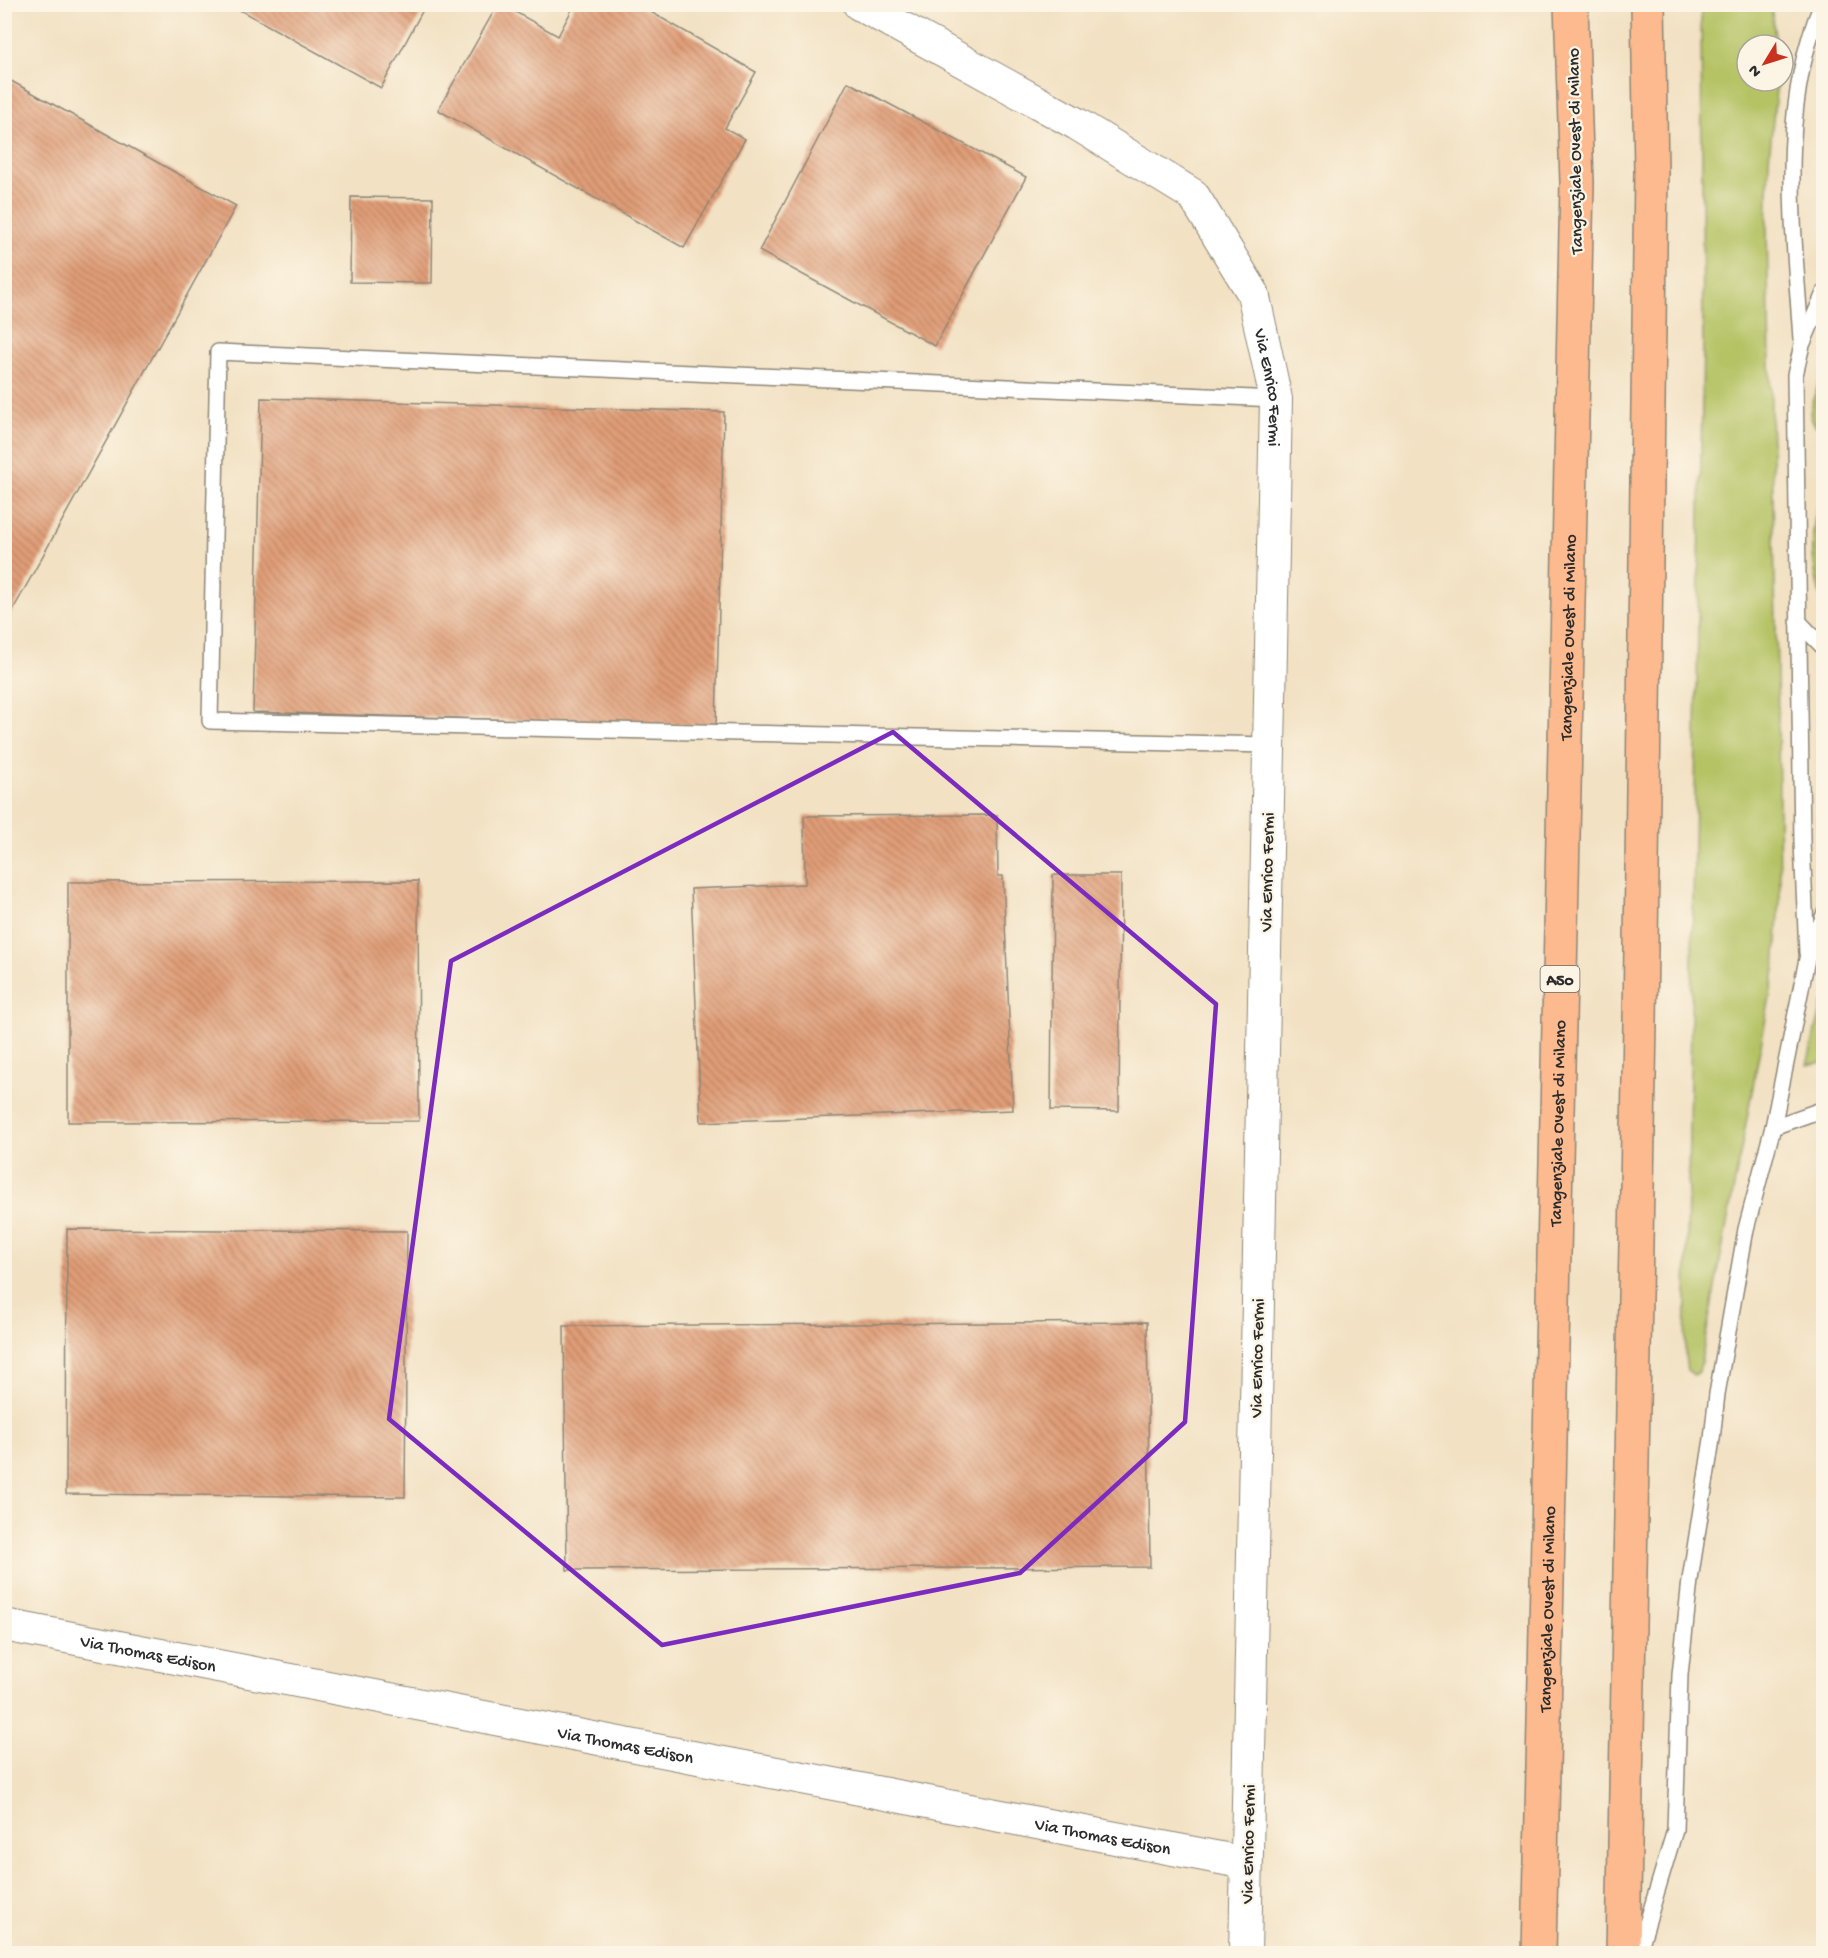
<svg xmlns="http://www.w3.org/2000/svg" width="1828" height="1958" viewBox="0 0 1828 1958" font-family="'Gochi Hand',sans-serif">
<defs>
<pattern id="building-back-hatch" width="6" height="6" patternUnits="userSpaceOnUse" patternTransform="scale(1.5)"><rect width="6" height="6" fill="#e09d77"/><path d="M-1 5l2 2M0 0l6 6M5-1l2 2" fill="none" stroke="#b68062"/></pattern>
</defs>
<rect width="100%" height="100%" fill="#fcf5e5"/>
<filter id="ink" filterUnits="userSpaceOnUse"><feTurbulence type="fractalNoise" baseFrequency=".0167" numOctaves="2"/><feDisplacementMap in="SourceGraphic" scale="12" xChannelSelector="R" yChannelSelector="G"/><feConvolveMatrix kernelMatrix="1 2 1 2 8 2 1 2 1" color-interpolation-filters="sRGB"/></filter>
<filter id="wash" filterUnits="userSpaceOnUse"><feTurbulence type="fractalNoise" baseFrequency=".008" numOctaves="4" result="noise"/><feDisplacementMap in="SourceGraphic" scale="24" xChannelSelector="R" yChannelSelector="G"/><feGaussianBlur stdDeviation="1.35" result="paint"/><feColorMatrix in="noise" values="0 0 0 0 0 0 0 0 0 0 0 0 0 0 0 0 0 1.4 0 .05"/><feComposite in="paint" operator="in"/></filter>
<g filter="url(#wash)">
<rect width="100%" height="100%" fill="#f2e1c3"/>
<g fill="#b5c365" stroke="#707748" stroke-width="1.5">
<polygon points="1701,5 1771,5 1776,45 1747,45 1747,81 1777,81 1769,159 1767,231 1778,716 1780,899 1775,970 1699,1372 1694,1375 1687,1370 1685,1356 1703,343"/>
<polygon points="1823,369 1823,427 1816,426 1812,420 1810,413"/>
<path d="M1823 496H1824L1823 605C1813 572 1806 528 1823 496Z"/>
<polygon points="1823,703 1823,836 1819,832 1819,711"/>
<polygon points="1823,1002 1823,1062 1807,1065"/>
</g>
<g id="blocks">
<g fill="url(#building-back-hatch)">
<polygon points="229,4 426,4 381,88"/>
<polygon points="498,4 501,4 558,36 575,4 637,4 756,72 725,128 745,139 684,248 438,110"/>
<polygon points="4,77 236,206 4,626"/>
<polygon points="848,82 1026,177 935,346 759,251"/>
<polygon points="351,197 433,198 432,283 350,282"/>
<polygon points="261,398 724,412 716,726 253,712"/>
<polygon points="997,815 998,876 1003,876 1013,1110 701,1122 691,889 805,884 804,816"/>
<polygon points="1053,875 1121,875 1119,1111 1051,1110"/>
<polygon points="418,881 419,1121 68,1122 68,882"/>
<polygon points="67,1229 407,1231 405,1497 66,1494"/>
<polygon points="1147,1322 1150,1567 567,1570 564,1326"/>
</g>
</g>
</g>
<g filter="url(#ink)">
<use href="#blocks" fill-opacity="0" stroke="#8e8677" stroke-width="1.5"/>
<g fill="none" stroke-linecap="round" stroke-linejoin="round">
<g stroke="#8e8677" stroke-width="18">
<g id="lane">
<path d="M1801 339C1794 229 1777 109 1822 4"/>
<polyline points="1798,621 1824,648"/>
<polyline points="1268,745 210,721 218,352 1276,399"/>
<polyline points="1807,953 1802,842 1795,375 1802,345 1824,293"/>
<polyline points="1773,1127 1824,1109"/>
<polyline points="1638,1954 1675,1830 1680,1675 1690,1580 1712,1439 1717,1394 1746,1229 1773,1127 1807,959 1824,915"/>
</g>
</g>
<g stroke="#8e8677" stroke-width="34">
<g id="street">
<path id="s1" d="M859 4 1077 124 1193 195 1253 293 1276 399 1245 1954"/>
<path id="s2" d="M4 1625 1246 1863"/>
</g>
</g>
<g stroke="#8e8677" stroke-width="36">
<g id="highway">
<path id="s3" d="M1539 1954 1577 183 1571 4"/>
<polyline points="1623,1954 1640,1023 1651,171 1648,4"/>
</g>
</g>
<use href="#lane" stroke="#fff" stroke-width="15"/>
<use href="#street" stroke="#fff" stroke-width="32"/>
<use href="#highway" stroke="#fcba8e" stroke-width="33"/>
</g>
</g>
<path fill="none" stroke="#7b2cbf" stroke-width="4.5" stroke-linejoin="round" d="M893 732 1216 1004 1185 1422 1020 1573 662 1645 389 1419 451 961Z"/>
<g text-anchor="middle" stroke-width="4.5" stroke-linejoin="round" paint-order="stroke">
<rect fill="#fcf5e5" stroke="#6a6863" stroke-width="1.5" x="1540.5" y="966" width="39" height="26" rx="4.5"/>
<g font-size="16" font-weight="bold" fill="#2b2b2b">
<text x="1560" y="985">A50</text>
</g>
<g font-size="18" fill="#2b2b2b" stroke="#fcf5e5">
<text transform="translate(1574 151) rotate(-91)" y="6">Tangenziale Ovest di Milano</text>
<text dy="6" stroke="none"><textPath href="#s1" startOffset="596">Via Enrico Fermi</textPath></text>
<text dy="6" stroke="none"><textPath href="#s3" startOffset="1317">Tangenziale Ovest di Milano</textPath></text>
<text transform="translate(1266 872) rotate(-89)" y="6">Via Enrico Fermi</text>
<text dy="6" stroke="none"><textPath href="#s3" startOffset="831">Tangenziale Ovest di Milano</textPath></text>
<text transform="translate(1256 1358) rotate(-89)" y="6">Via Enrico Fermi</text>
<text dy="6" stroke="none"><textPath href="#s3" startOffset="345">Tangenziale Ovest di Milano</textPath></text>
<text dy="6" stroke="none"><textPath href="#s2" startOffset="147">Via Thomas Edison</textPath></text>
<text dy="6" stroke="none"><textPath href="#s2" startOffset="633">Via Thomas Edison</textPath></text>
<text dy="6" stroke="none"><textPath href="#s2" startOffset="1119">Via Thomas Edison</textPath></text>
<text transform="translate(1247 1844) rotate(-89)" y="6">Via Enrico Fermi</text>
</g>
</g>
<rect width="1828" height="1958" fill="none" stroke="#fcf5e5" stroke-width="24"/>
<g transform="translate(1765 63) rotate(232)"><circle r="28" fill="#fcf5e5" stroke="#a8a49b" stroke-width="1.5"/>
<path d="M0-4.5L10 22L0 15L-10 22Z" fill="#c8321e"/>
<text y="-9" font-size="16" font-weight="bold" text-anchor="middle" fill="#2b2b2b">N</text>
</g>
</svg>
